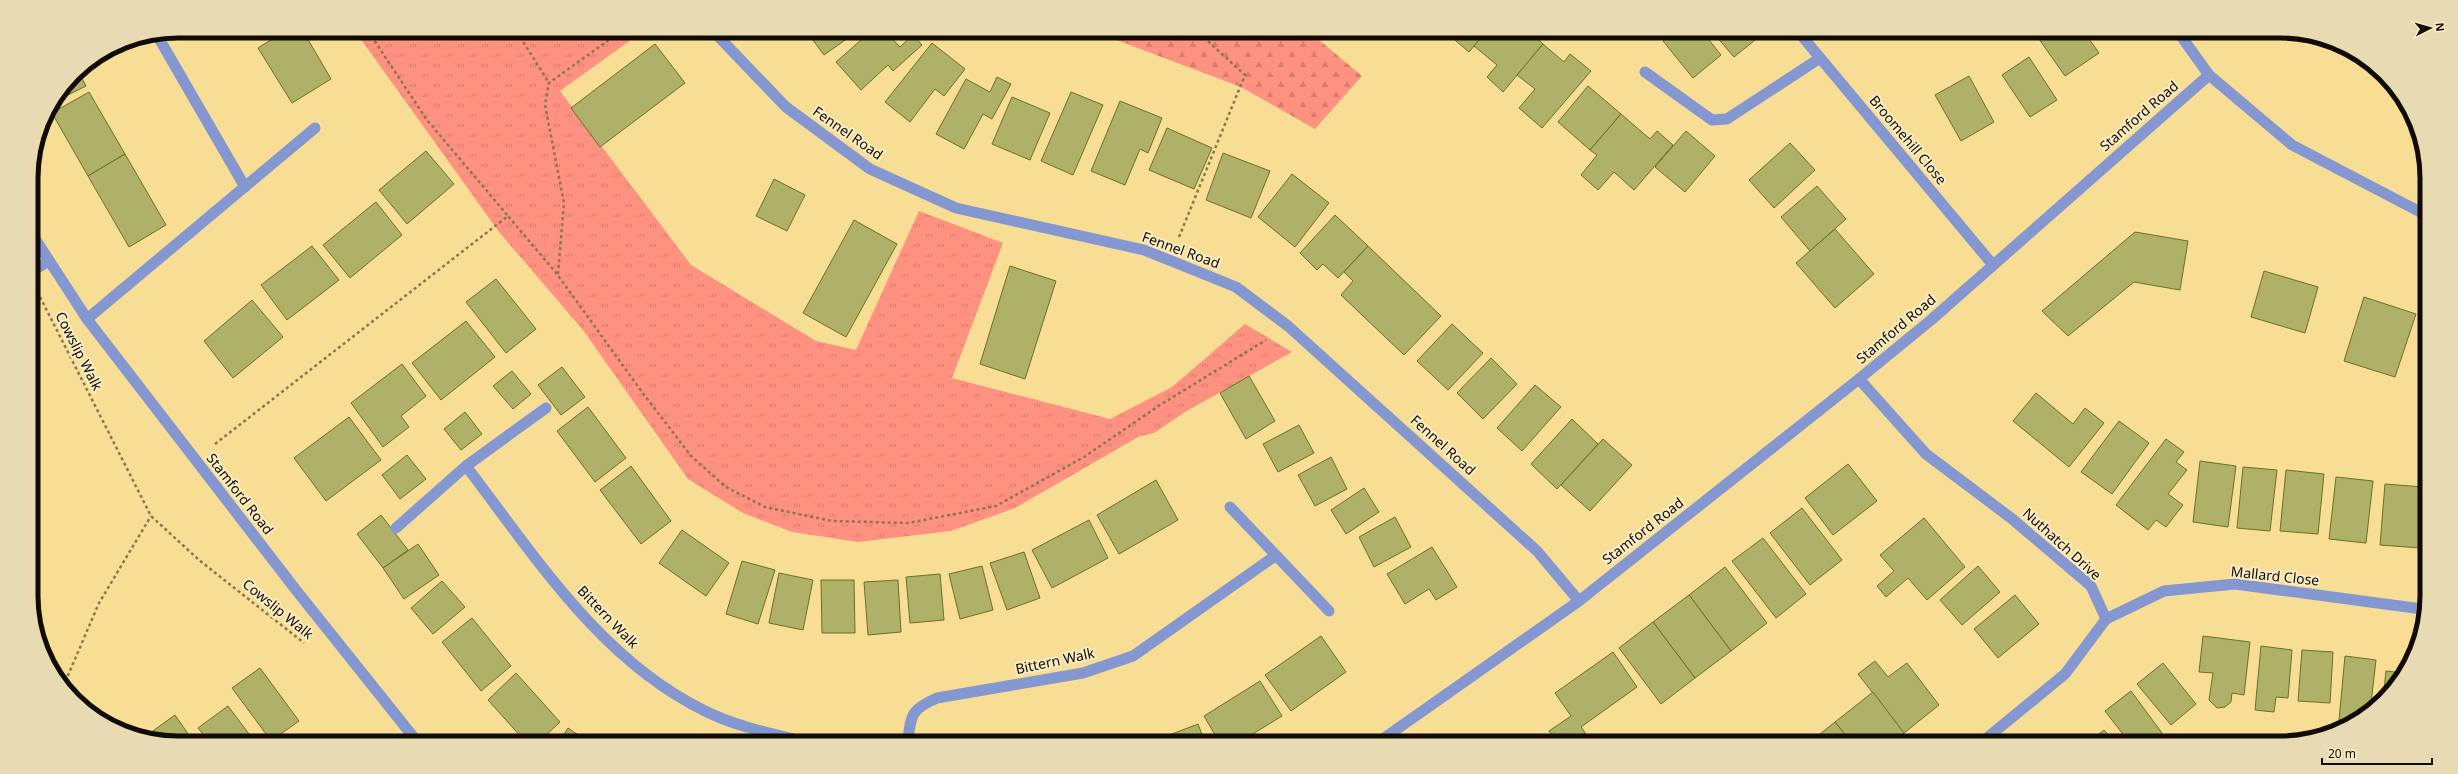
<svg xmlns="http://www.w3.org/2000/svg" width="2458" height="774" viewBox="0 0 2458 774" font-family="'Noto Sans',sans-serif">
<defs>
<pattern id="grass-tufts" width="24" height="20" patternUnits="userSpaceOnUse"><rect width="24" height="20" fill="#fe9180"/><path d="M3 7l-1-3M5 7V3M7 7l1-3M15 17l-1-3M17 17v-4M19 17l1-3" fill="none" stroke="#d97c6d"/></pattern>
<pattern id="forest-firs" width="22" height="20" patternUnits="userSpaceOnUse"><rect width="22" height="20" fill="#fe9180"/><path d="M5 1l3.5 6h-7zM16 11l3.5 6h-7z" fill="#d97c6d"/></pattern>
</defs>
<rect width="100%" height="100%" fill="#f8dd95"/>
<polygon fill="url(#grass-tufts)" points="355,31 642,32 560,91 691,265 816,341 856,350 919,211 1003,243 952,378 1110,419 1172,387 1245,324 1292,352 1185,412 1154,433 1140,436 1015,508 951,531 858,542 792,532 743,513 688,479 583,330 499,232"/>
<polygon fill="url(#forest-firs)" points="1098,33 1312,34 1362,76 1315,129 1241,87"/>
<g fill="#afb169" stroke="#6d6e24">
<polygon points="248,31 264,31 252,38"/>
<polygon points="285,31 303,31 331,79 292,103 258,48"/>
<polygon points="807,32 855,33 824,55"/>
<polygon points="869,33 887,33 900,47 913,35 922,45 893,71 888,65 861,90 836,62"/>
<polygon points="1448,34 1484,34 1469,52"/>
<polygon points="1484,34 1532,34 1543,44 1503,92 1487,77 1497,65 1474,46"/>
<polygon points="1671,35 1705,35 1721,55 1693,78 1663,41"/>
<polygon points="1715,35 1759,35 1760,36 1734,57"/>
<polygon points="2044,35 2087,36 2099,53 2065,76 2039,39"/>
<polygon points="932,43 965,69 944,96 935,89 910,122 885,102"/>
<polygon points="655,44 685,83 600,147 571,108"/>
<polygon points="1543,44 1564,62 1570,54 1591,71 1542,128 1519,108 1535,89 1517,75"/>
<polygon points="2029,57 2057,100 2030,117 2002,75"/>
<polygon points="78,71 86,86 54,102 74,74"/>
<polygon points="1969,76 1994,122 1961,141 1935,95"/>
<polygon points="997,77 1011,84 992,119 983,114 964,149 936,134 966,79 990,92"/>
<polygon points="1588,86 1621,114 1590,150 1558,122"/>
<polygon points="89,92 125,154 88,176 52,113"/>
<polygon points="1071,92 1103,105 1073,175 1041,161"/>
<polygon points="1012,97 1050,113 1030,160 992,144"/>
<polygon points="1120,101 1162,118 1148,153 1140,149 1125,185 1091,171"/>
<polygon points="1621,114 1650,139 1657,131 1673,145 1634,190 1614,172 1598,190 1581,175 1597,155 1590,150"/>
<polygon points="1167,128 1212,148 1194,189 1149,170"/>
<polygon points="1686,131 1715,156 1685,192 1655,167"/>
<polygon points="1790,143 1815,170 1774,208 1749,180"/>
<polygon points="426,151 454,184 407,224 379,190"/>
<polygon points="1223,153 1270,171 1251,218 1206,200"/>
<polygon points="125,154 166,225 129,247 88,176"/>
<polygon points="1292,174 1329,203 1295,247 1258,217"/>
<polygon points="774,179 805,195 787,231 756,216"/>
<polygon points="1817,186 1846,219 1810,251 1781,217"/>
<polygon points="376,202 402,235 350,278 323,245"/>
<polygon points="1335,215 1368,246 1338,278 1323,264 1317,270 1300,253"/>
<polygon points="854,220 897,244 846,337 803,313"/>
<polygon points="1835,229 1874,274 1835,308 1796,263"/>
<polygon points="2135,232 2188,241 2180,290 2134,282 2068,336 2042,311"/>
<polygon points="312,246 339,280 287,320 261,285"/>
<polygon points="1368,246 1441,316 1404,355 1341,295 1353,281 1344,272"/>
<polygon points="1010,266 1056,281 1025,379 980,364"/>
<polygon points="2264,271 2318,287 2305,333 2251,317"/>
<polygon points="496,279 536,329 506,353 466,302"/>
<polygon points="2364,297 2416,314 2395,377 2344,361"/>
<polygon points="252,300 283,337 233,378 204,341"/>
<polygon points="466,321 495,357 441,400 412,363"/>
<polygon points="1452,324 1483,353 1448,390 1417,361"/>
<polygon points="1491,358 1517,384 1483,419 1457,393"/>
<polygon points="402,364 426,396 401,416 409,427 383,447 351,403"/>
<polygon points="562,367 585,397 561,415 538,385"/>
<polygon points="512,371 531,394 513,409 493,386"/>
<polygon points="1249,376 1275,421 1246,439 1220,393"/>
<polygon points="1535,385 1561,407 1522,451 1497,428"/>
<polygon points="2036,393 2073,424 2085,408 2104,423 2069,467 2013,421"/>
<polygon points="588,407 626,458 595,482 557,431"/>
<polygon points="465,412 482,434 461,450 444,429"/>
<polygon points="349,417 381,460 326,501 294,458"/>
<polygon points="1572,419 1598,444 1557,489 1531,464"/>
<polygon points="2119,421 2149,443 2112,494 2081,472"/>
<polygon points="1299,425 1314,453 1278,472 1263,444"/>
<polygon points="1603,439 1632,465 1590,511 1561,485"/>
<polygon points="2166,439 2184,452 2176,462 2187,470 2168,494 2183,505 2166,527 2156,520 2148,530 2116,505"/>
<polygon points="407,455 426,479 400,499 382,475"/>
<polygon points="1331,457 1347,489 1315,506 1298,475"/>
<polygon points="2200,461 2236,466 2228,527 2193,522"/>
<polygon points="1848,464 1877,501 1833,535 1805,498"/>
<polygon points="631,466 671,521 641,544 600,490"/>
<polygon points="2243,467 2277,470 2270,531 2237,528"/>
<polygon points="2286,470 2324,474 2318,534 2280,531"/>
<polygon points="2336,477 2373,481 2366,543 2329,539"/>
<polygon points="1156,480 1178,520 1119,554 1097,515"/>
<polygon points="2385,484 2423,487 2420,548 2380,545"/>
<polygon points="1364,488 1379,512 1346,534 1331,510"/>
<polygon points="1802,508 1842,560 1810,585 1770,533"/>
<polygon points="381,515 408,550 383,568 357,534"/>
<polygon points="1395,517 1411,547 1374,567 1359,537"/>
<polygon points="1924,518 1965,567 1927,600 1908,578 1886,597 1877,586 1894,571 1880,555"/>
<polygon points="33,519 39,553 33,554"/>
<polygon points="1089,520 1108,558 1052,588 1032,550"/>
<polygon points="682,530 729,563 706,596 659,563"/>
<polygon points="1763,538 1806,594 1776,618 1732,561"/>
<polygon points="418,544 439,575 404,599 383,568"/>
<polygon points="1432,547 1457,587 1436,600 1429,589 1405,604 1387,574"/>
<polygon points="1024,552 1040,598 1007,610 990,563"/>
<polygon points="742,561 775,570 758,624 726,614"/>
<polygon points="982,566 993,610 960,619 949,574"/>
<polygon points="1978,566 2000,592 1962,625 1940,600"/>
<polygon points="1725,567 1767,623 1731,651 1689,595"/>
<polygon points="779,573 813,580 803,630 769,623"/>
<polygon points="940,574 944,620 910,623 906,577"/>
<polygon points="821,580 854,580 855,633 822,633"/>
<polygon points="898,580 901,632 868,635 864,582"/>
<polygon points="442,581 465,607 433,634 411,608"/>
<polygon points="1689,595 1731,651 1695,678 1653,622"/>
<polygon points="2015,595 2039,624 1998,658 1974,629"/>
<polygon points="472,618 511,666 481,691 442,642"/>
<polygon points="1653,622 1695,678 1661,704 1619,648"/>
<polygon points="1321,636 1346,672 1291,711 1265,675"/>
<polygon points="2203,636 2250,642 2244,695 2232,693 2231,702 2225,707 2217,708 2209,700 2213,673 2199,672"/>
<polygon points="2261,646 2292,650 2288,698 2276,697 2274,712 2255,710"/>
<polygon points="2302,650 2333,652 2330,703 2298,701"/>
<polygon points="1613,652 1637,687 1581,727 1591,741 1556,741 1549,731 1571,716 1555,693"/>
<polygon points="2345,656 2376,660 2370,712 2354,721 2339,720"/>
<polygon points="1875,661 1888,677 1907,663 1939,705 1904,733 1858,674"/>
<polygon points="2163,663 2196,704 2171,725 2137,684"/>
<polygon points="260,668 299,721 275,738 269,738 232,688"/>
<polygon points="2386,671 2405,673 2383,699"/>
<polygon points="516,673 560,722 542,739 523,739 488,700"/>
<polygon points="1260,681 1282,716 1243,740 1218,740 1204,716"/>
<polygon points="2131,691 2162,733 2150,742 2129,742 2105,711"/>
<polygon points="1873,692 1904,733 1893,742 1851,742 1835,722"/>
<polygon points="228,706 252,738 206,738 198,728"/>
<polygon points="175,715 191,738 143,738"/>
<polygon points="1835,722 1851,742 1810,742"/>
<polygon points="1198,724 1204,740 1156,740"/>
<polygon points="568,728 584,739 561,739"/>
<polygon points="2104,730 2115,742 2089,742"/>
</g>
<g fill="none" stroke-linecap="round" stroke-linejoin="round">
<g stroke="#88774d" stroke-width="2.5" stroke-dasharray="3 3" stroke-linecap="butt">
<polyline points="368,31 427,120 508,216"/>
<polyline points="517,32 549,83"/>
<polyline points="1179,237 1245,75 1199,33"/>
<polyline points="558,274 564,203 545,105 549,83 620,32"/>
<polyline points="40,297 151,516 199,560 304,643"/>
<polyline points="215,444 508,216 557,274 642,392 691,456 726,487 765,507 832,521 908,523 996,506 1084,457 1160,405 1266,340"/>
<polyline points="63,687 99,603 151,516"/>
</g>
<polyline stroke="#8497d1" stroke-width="11" points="1645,72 1712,120 1727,119 1820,58"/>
<g stroke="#8497d1" stroke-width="11">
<polyline points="714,32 786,107 870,169 956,208 1144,250 1236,287 1288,326 1537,551 1579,601"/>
<polyline points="157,35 245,187"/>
<polyline points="1801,35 1993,265"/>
<polyline points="32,234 87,319 296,590 415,739"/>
<polyline points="32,271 49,261"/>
<polyline points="87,319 315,128"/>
<polyline points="1859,379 1926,454 2011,518 2091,586 2106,619 2065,674 1982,742"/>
<path d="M466 466C535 556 600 660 705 711 733 725 764 732 794 739"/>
<polyline points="1230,507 1329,611"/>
<polyline points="396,528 466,466 546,408"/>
<polyline points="2106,619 2164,591 2235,584 2422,609"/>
<path d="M903 740 908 739C911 714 912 709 937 698L1083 673 1133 656 1275 556"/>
<polyline points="1380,741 1579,601 1859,379 1931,320 2209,75"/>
</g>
<polyline stroke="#8497d1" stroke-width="11" points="2181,36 2209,75 2292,145 2424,214"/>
</g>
<g text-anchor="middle" stroke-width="4" stroke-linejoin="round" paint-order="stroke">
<g font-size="14" fill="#120b00" stroke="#fbecc2">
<text transform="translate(2139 116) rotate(-41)" y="5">Stamford Road</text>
<text transform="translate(848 133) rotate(35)" y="5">Fennel Road</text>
<text transform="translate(1908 140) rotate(50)" y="5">Broomehill Close</text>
<text transform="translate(1181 250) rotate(20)" y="5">Fennel Road</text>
<text transform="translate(1896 329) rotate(-40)" y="5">Stamford Road</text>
<text transform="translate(79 351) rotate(63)" y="5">Cowslip Walk</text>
<text transform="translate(1443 445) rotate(42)" y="5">Fennel Road</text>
<text transform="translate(240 494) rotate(52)" y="5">Stamford Road</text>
<text transform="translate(1643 531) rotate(-38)" y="5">Stamford Road</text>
<text transform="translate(2062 544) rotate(42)" y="5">Nuthatch Drive</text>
<text transform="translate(2275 576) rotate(6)" y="5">Mallard Close</text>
<text transform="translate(278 609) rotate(39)" y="5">Cowslip Walk</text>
<text transform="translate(608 617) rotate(46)" y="5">Bittern Walk</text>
<text transform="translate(1055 661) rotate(-12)" y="5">Bittern Walk</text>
</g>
</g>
<path d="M0 0H2458V774H0ZM178 38H2280A140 140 0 0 1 2420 178V596A140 140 0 0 1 2280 736H178A140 140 0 0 1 38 596V178A140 140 0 0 1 178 38Z" fill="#e8dab2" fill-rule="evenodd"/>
<path fill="none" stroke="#120b00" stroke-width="5" d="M178 38H2280A140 140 0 0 1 2420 178V596A140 140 0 0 1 2280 736H178A140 140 0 0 1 38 596V178A140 140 0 0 1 178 38Z"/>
<g transform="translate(2430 28) rotate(84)" stroke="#fbecc2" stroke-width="3" paint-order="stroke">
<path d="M0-3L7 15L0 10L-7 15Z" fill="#120b00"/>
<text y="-6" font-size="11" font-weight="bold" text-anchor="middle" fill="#120b00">N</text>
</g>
<path d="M2322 758v6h110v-6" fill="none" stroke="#120b00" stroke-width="2"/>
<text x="2328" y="758" font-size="12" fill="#120b00" stroke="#fbecc2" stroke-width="3" paint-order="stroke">20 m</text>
</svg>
